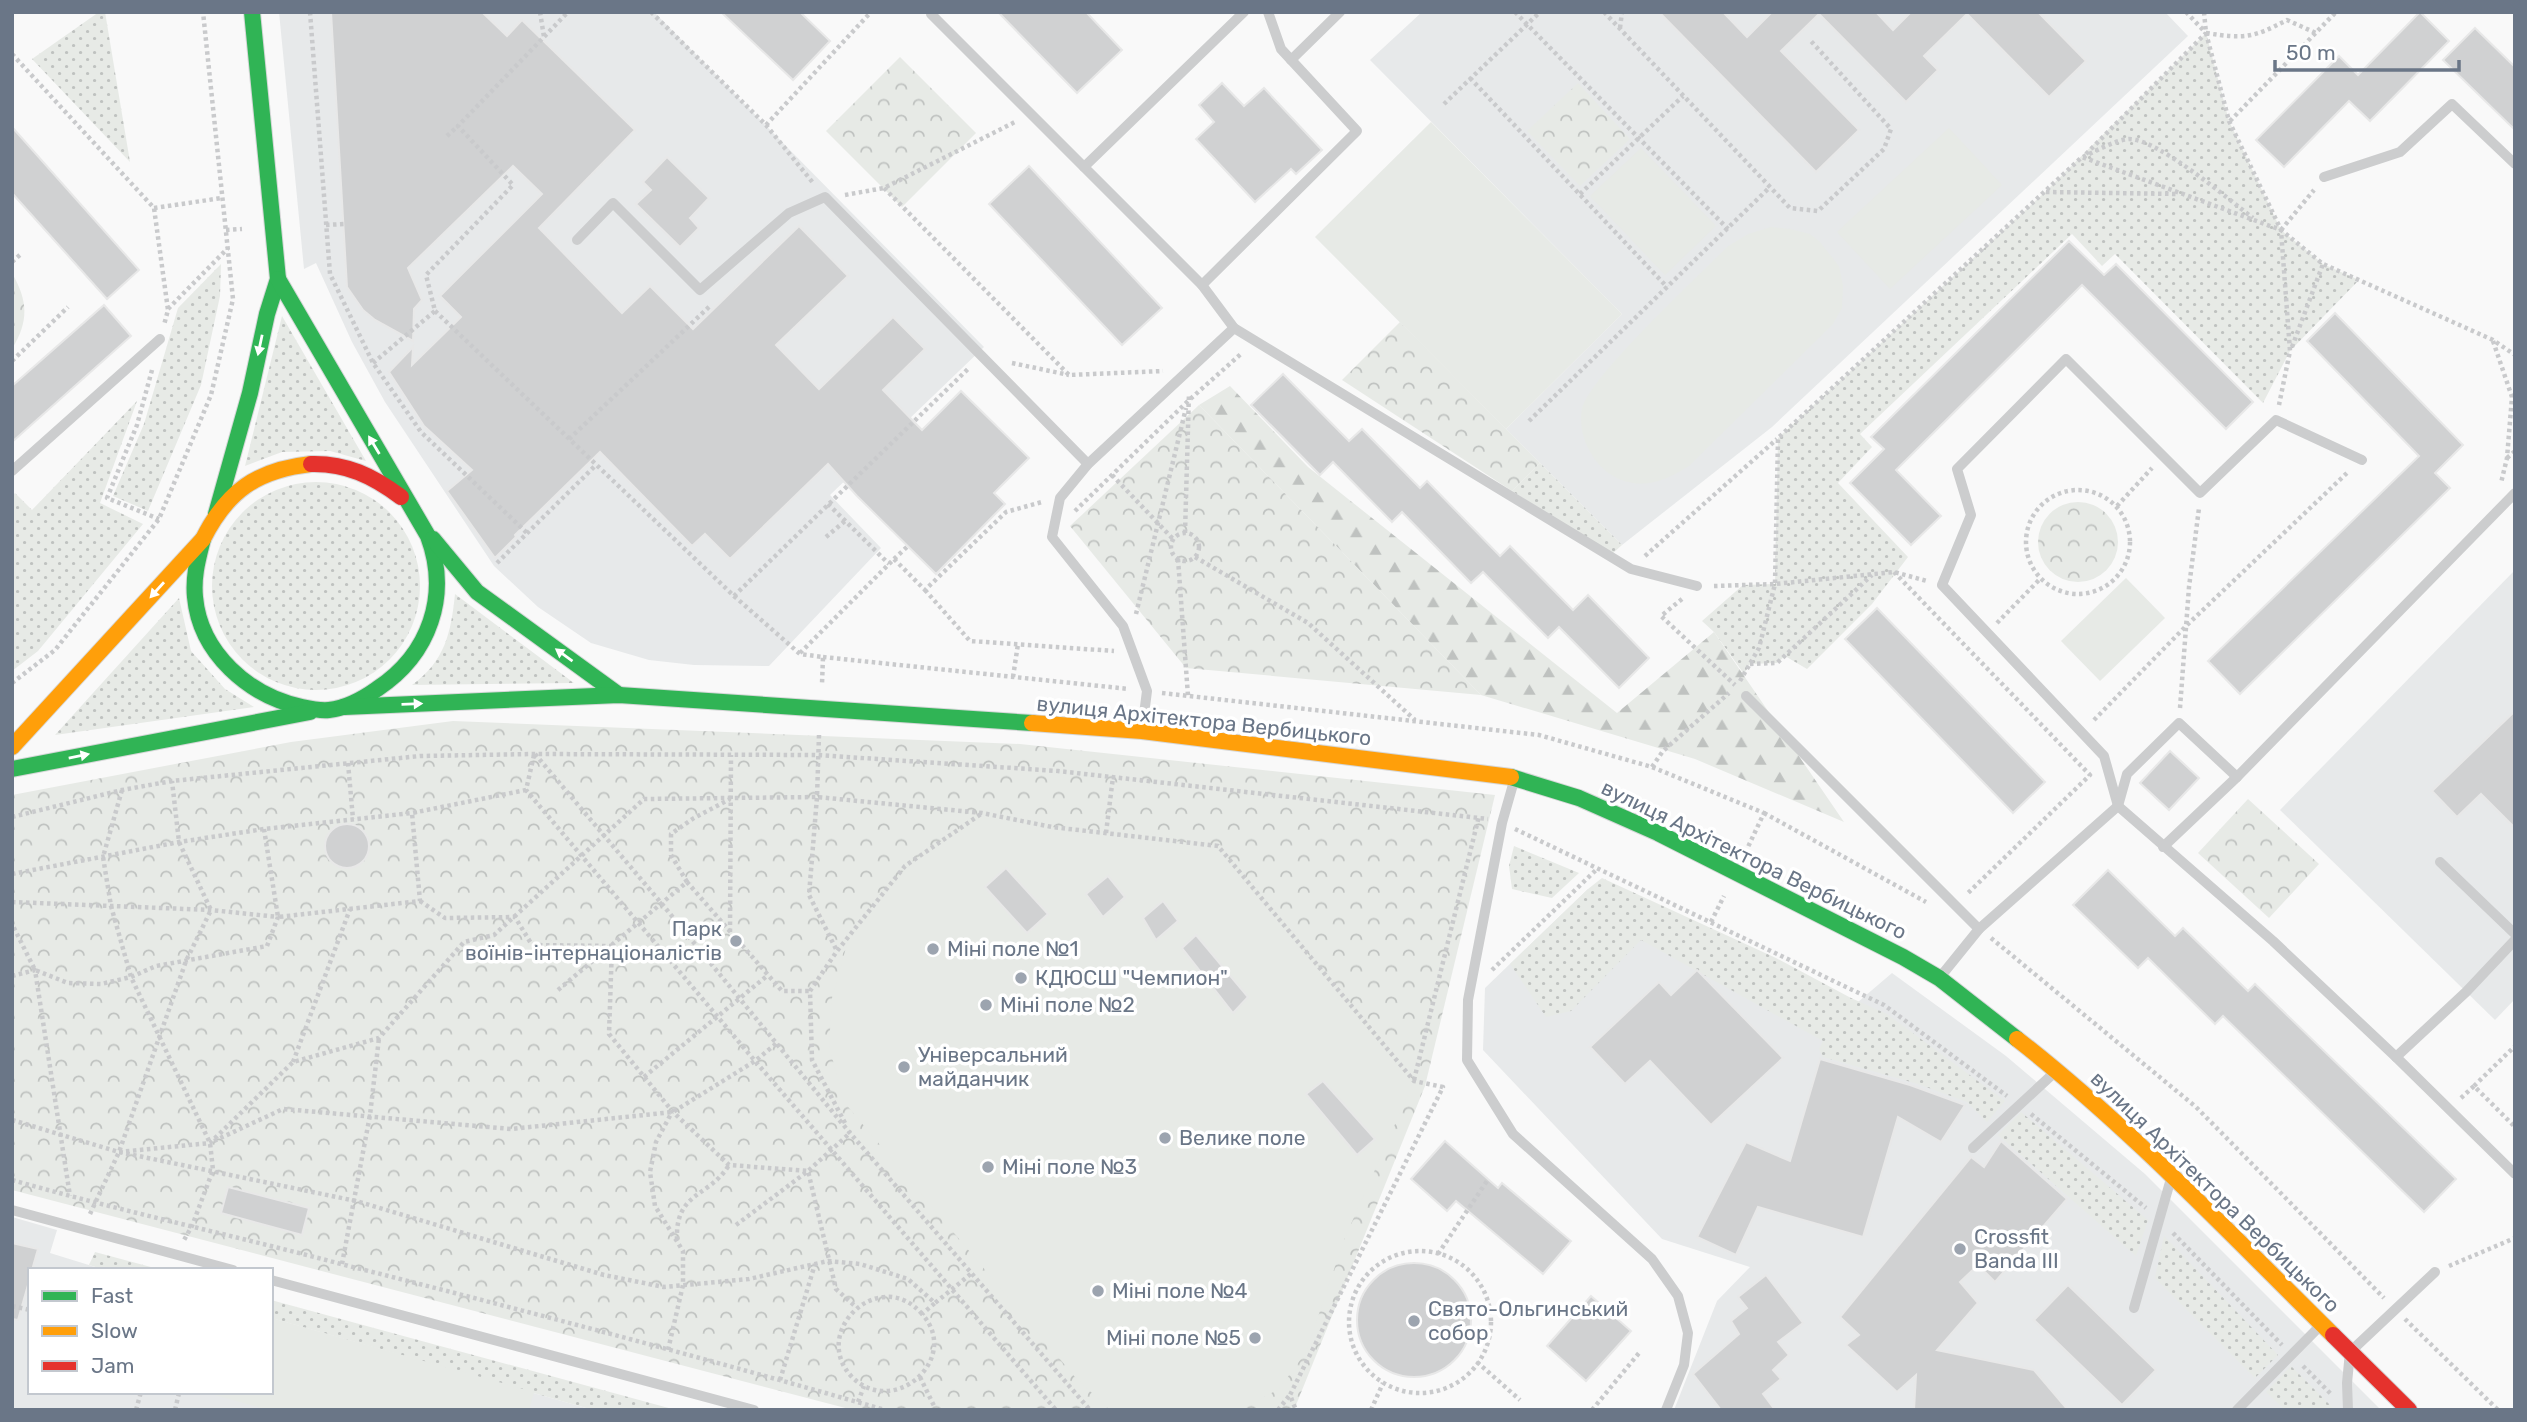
<svg xmlns="http://www.w3.org/2000/svg" width="2527" height="1422" viewBox="0 0 2527 1422" font-family="Rubik,sans-serif">
<defs>
<pattern id="grass-dots" width="8" height="8" patternUnits="userSpaceOnUse" patternTransform="scale(1.75)"><rect width="8" height="8" fill="#e7eae6"/><path d="M2 2h.1M6 6h.1" fill="none" stroke="#bfc2c0" stroke-width="1.8" stroke-linecap="round"/></pattern>
<pattern id="forest-firs" width="22" height="20" patternUnits="userSpaceOnUse" patternTransform="scale(1.75)"><rect width="22" height="20" fill="#e7eae6"/><path d="M5 1l3.5 6h-7zM16 11l3.5 6h-7z" fill="#bfc2c0"/></pattern>
<pattern id="park-crowns" width="20" height="18" patternUnits="userSpaceOnUse" patternTransform="scale(1.75)"><rect width="20" height="18" fill="#e7eae6"/><path d="M2 6a3 3 0 1 1 6 0M12 15a3 3 0 1 1 6 0" fill="none" stroke="#bfc2c0"/></pattern>
</defs>
<rect width="100%" height="100%" fill="#f9f9f9"/>
<g fill="#e7e9ea">
<polygon points="279,12 654,12 984,347 830,495 881,548 769,666 694,665 649,660 591,643 538,607 494,566 385,402 352,342 316,263 304,269"/>
<polygon points="1422,12 2165,12 2188,36 1772,427 1622,545 1506,429 1622,314 1370,60"/>
<polygon points="2515,570 2515,999 2495,1020 2280,810"/>
<polygon points="1588,889 1837,1020 1892,973 2006,1056 2145,1174 2381,1410 1674,1410 1717,1301 1750,1267 1662,1239 1483,1050 1485,988"/>
<polygon points="12,1217 57,1230 50,1253 105,1270 30,1270 30,1392 271,1392 271,1318 593,1410 12,1410"/>
</g>
<g fill="url(#grass-dots)">
<polygon points="99,12 105,12 130,162 32,59"/>
<polygon points="2206,33 2229,121 2281,230 2323,264 2359,280 2290,351 2263,403 2115,254 2102,266 2072,234 1860,434 1872,447 1838,483 1908,557 1872,604 1807,669 1785,656 1777,663 1750,664 1744,674 1714,632 1702,621 1743,585 1775,584 1778,438 2045,192"/>
<polygon points="221,264 220,296 201,385 148,511 113,496 144,424 178,308"/>
<polygon points="282,316 366,461 330,451 282,452 245,466"/>
<polygon points="137,401 100,503 143,524 38,651 12,671 12,496 15,493 32,510"/>
<polygon points="1540,463 1622,545 1611,555 1512,491"/>
<circle cx="316" cy="586" r="104"/>
<path d="M455 594 574 683 412 685C445 661 451 633 455 594Z"/>
<polygon points="179,598 191,651 225,689 254,707 55,735"/>
<polygon points="1514,846 1579,873 1552,898 1512,889 1509,866"/>
<polygon points="1602,878 1776,958 1851,998 1887,1014 2005,1101 1987,1122 1967,1102 1918,1084 1823,1057 1819,1049 1823,1041 1641,940 1571,1011 1546,1017 1510,964 1588,889"/>
<polygon points="2021,1112 2148,1220 2136,1256 1998,1135"/>
<polygon points="2164,1236 2278,1355 2255,1378 2155,1278"/>
<polygon points="95,1252 162,1270 105,1270 89,1265"/>
<polygon points="271,1300 676,1410 593,1410 271,1318"/>
<polygon points="2291,1366 2335,1410 2285,1410 2266,1392"/>
</g>
<polygon fill="url(#forest-firs)" points="1230,386 1308,467 1617,713 1714,632 1844,822 1695,759 1481,695 1199,405"/>
<g fill="url(#park-crowns)">
<polygon points="900,57 976,133 902,207 826,131"/>
<polygon points="1578,83 1630,139 1580,186 1527,131"/>
<path d="M12 273C28 301 29 321 12 349Z"/>
<polygon points="1400,322 1540,463 1512,491 1342,380"/>
<polygon points="1199,405 1481,695 1186,668 1070,526"/>
<circle cx="2078" cy="542" r="40"/>
<polygon points="453,721 1020,744 1495,795 1425,1086 1294,1410 853,1410 12,1190 12,795 291,742"/>
<polygon points="2248,799 2319,864 2269,918 2198,853"/>
</g>
<g fill="#e7eae6">
<polygon points="1431,122 1622,314 1506,429 1315,237"/>
<polygon points="1949,128 2002,185 1890,289 1837,232"/>
<polygon points="1641,148 1716,226 1665,275 1590,196"/>
<path d="M1771 227 1790 229 1810 234 1820 242 1839 266 1843 286 1842 308 1833 324 1689 466C1665 481 1642 491 1615 477 1592 465 1577 434 1582 409 1590 376 1698 277 1727 247L1748 234Z"/>
<polygon points="2126,578 2165,618 2100,681 2061,641"/>
<polygon points="982,813 1052,827 1218,846 1414,1081 1344,1240 1306,1352 1279,1389 1240,1410 1110,1410 1075,1377 844,1102 829,1046 832,998 847,944 866,914 891,883 917,858"/>
<polygon points="271,1318 534,1392 529,1410 269,1410 204,1392 271,1392"/>
</g>
<g fill="#d0d1d2" stroke="#e8e8e8" stroke-width="2">
<polygon points="331,12 482,12 507,36 522,20 635,130 539,228 622,313 650,286 693,329 799,226 848,276 776,345 819,389 893,317 925,349 883,390 922,430 961,391 1029,458 994,493 1005,504 936,574 857,496 828,464 730,559 705,534 692,546 600,452 515,535 516,537 495,558 447,491 472,470 424,426 389,372 413,347 412,365 461,317 440,296 542,194 513,166 408,268 422,300 414,309 413,341 375,320 363,310 347,287"/>
<polygon points="721,12 800,12 830,41 793,80"/>
<polygon points="998,12 1086,12 1122,50 1077,93"/>
<polygon points="1659,12 1723,12 1747,37 1772,12 1876,12 1893,30 1911,12 2038,12 2086,61 2049,97 1967,14 1924,56 1938,70 1906,102 1819,14 1781,51 1859,130 1816,172"/>
<polygon points="2420,12 2449,41 2370,121 2349,101 2284,167 2256,140 2339,56 2358,75"/>
<polygon points="2475,28 2515,67 2515,130 2443,60"/>
<polygon points="1222,83 1244,106 1264,88 1322,150 1296,174 1291,169 1255,202 1196,139 1214,122 1199,105"/>
<polygon points="12,127 139,270 107,299 12,193"/>
<polygon points="667,157 709,198 690,218 699,228 680,247 636,204 651,190 643,182"/>
<polygon points="1029,166 1162,308 1122,345 989,204"/>
<polygon points="2069,241 2104,275 2116,264 2253,402 2226,429 2082,285 1896,470 1941,516 1911,545 1850,483 1884,449 1871,437"/>
<polygon points="104,305 131,336 12,442 12,386"/>
<polygon points="2335,313 2463,445 2435,473 2450,488 2240,694 2208,661 2419,456 2307,341"/>
<polygon points="1283,374 1349,441 1362,429 1420,488 1427,481 1500,556 1510,546 1573,610 1588,595 1649,658 1619,688 1559,627 1548,638 1483,572 1471,583 1402,512 1392,522 1333,462 1320,475 1251,405"/>
<polygon points="1877,608 2045,782 2013,813 1845,639"/>
<polygon points="2515,711 2515,828 2481,794 2457,817 2432,791"/>
<polygon points="2170,751 2199,778 2169,810 2140,783"/>
<circle cx="347" cy="846" r="22"/>
<polygon points="1006,868 1048,914 1027,933 985,887"/>
<polygon points="2108,870 2175,936 2183,928 2248,991 2255,984 2456,1179 2424,1212 2223,1016 2215,1024 2148,958 2138,968 2073,905"/>
<polygon points="1108,876 1125,897 1103,917 1086,894"/>
<polygon points="1163,901 1178,921 1156,940 1143,918"/>
<polygon points="1196,935 1248,997 1233,1013 1182,948"/>
<polygon points="1697,970 1783,1058 1711,1125 1650,1061 1625,1084 1590,1047 1659,982 1671,995"/>
<polygon points="1820,1059 1910,1085 1965,1105 1941,1142 1898,1117 1863,1237 1758,1207 1736,1255 1697,1237 1746,1142 1790,1161"/>
<polygon points="1323,1081 1375,1139 1357,1155 1306,1094"/>
<polygon points="1445,1141 1498,1188 1502,1183 1571,1241 1543,1274 1456,1201 1447,1211 1411,1179"/>
<polygon points="2001,1141 2067,1199 1995,1282 1978,1265 1960,1282 1978,1303 1937,1350 2034,1370 2068,1410 1914,1410 1916,1375 1897,1392 1846,1345 1859,1335 1840,1317 1971,1157 1984,1167"/>
<polygon points="228,1187 309,1208 302,1235 221,1213"/>
<polygon points="12,1243 38,1249 32,1270 30,1270 30,1278 18,1320 12,1319"/>
<circle cx="1414" cy="1320" r="57"/>
<polygon points="1766,1275 1803,1323 1778,1342 1789,1355 1773,1370 1781,1379 1763,1394 1775,1410 1721,1410 1693,1374 1739,1334 1731,1321 1747,1308 1738,1297"/>
<polygon points="2068,1285 2156,1370 2122,1405 2034,1320"/>
<polygon points="1591,1296 1631,1331 1586,1381 1547,1346"/>
</g>
<g fill="none" stroke-linecap="round" stroke-linejoin="round">
<g stroke="#d6d7d8" stroke-width="18">
<g id="fast">
<polyline points="216,514 250,393 267,314 278,279 252,12"/>
<path d="M203 539C198 559 193 576 195 597 200 653 249 696 302 707 311 709 320 711 329 710 347 708 363 699 377 689 430 654 450 595 428 536L278 279"/>
<polyline points="433,539 477,592 619,695"/>
<polyline points="344,707 619,695 1032,723"/>
<polyline points="12,769 310,712"/>
<polyline points="1511,777 1579,798 1658,833 1903,957 1939,978 2017,1039"/>
</g>
</g>
<g stroke="#d6d7d8" stroke-width="18">
<g id="slow">
<polyline points="1032,723 1142,731 1511,777"/>
<path d="M12 747 203 539C227 491 257 470 311 464"/>
<path d="M2017 1039C2130 1127 2230 1234 2333 1335"/>
</g>
</g>
<g stroke="#d6d7d8" stroke-width="18">
<g id="jam">
<path d="M311 464C346 463 373 476 401 497"/>
<polyline points="2333,1335 2409,1410"/>
</g>
</g>
<g stroke="#c9cacc" stroke-width="4.5" stroke-dasharray="3.5 3.5" stroke-linecap="butt">
<polyline points="310,12 330,274 373,363 421,432 527,533"/>
<polyline points="540,12 544,37"/>
<polyline points="651,12 766,125 814,184"/>
<polyline points="1515,12 1728,229"/>
<polyline points="1604,12 1790,208 1818,211 1884,149 1891,129 1810,40"/>
<polyline points="2204,12 2206,33 2229,121 2281,230 2290,351 2279,405"/>
<polyline points="1620,28 1622,12"/>
<path d="M2206 33C2244 39 2253 38 2287 20L2316 33"/>
<polyline points="12,54 154,208 168,310 164,325"/>
<polyline points="1470,78 1667,287"/>
<polyline points="1444,104 1540,12"/>
<polyline points="2230,121 2336,12"/>
<polyline points="766,125 871,12"/>
<polyline points="447,136 458,126"/>
<polyline points="2086,154 2206,33 2186,12"/>
<path d="M2083 157C2096 151 2115 140 2129 139 2158 139 2228 199 2253 218"/>
<polyline points="884,188 1069,375 1163,371"/>
<polyline points="2046,192 2177,194"/>
<polyline points="1580,194 1683,96"/>
<polyline points="845,195 884,188 1015,122"/>
<polyline points="154,208 222,198"/>
<polyline points="326,225 344,224"/>
<polyline points="226,230 242,229"/>
<polyline points="2281,230 2314,190"/>
<polyline points="12,262 22,253"/>
<polyline points="168,309 228,248"/>
<polyline points="435,311 734,596 970,367"/>
<polyline points="2493,341 2512,397 2507,458 2501,483"/>
<polyline points="2292,347 2323,264"/>
<polyline points="12,361 68,307"/>
<polyline points="373,363 435,311 426,275 513,185 458,126 568,12"/>
<polyline points="1012,363 1069,375"/>
<polyline points="152,370 137,425 107,498 159,519"/>
<polyline points="1529,421 1770,187"/>
<polyline points="569,439 711,305"/>
<polyline points="2507,458 2515,451"/>
<polyline points="1112,475 1173,539"/>
<circle cx="2078" cy="542" r="52"/>
<polyline points="828,504 889,564"/>
<polyline points="2117,506 2152,468"/>
<polyline points="1075,511 1188,401 1242,353"/>
<circle cx="1185" cy="547" r="14"/>
<polyline points="1185,533 1189,393"/>
<polyline points="826,537 845,521"/>
<polyline points="1645,556 1777,439"/>
<polyline points="1195,557 1308,623 1415,720"/>
<polyline points="894,559 908,546"/>
<polyline points="1178,559 1188,696"/>
<polyline points="497,563 596,465"/>
<polyline points="1894,572 2090,775 1968,893"/>
<polyline points="1714,586 1775,584 1894,572 1927,581"/>
<polyline points="925,590 970,641 1114,651"/>
<polyline points="734,596 800,654 823,657 822,684"/>
<polyline points="1682,599 1661,616 1735,685"/>
<polyline points="1136,614 1186,408"/>
<polyline points="1997,623 2040,579"/>
<polyline points="800,653 894,559 925,590 1006,512 1042,502"/>
<polyline points="823,657 1129,689"/>
<polyline points="1750,664 1777,663 1872,575"/>
<polyline points="1013,677 1018,644"/>
<polyline points="1740,681 1759,648 1775,584 1778,438 2082,157 2281,230 2323,264 2493,340 2515,355"/>
<polyline points="12,683 55,650 159,519 211,395 233,299 203,12"/>
<polyline points="1162,693 1539,735 1652,767 1764,813 1748,847"/>
<polyline points="2180,708 2189,587 2199,508"/>
<polyline points="2094,720 2186,626 2348,472"/>
<polyline points="819,735 817,797 809,895 837,951"/>
<polyline points="535,754 662,904 850,1133 1090,1410"/>
<polyline points="534,755 526,790 755,1061 1056,1410"/>
<polyline points="348,763 353,819"/>
<polyline points="1652,767 1663,751 1729,693"/>
<polyline points="122,790 103,857 111,906 131,977 210,1143 213,1170 192,1226 184,1240"/>
<polyline points="1764,813 1926,902"/>
<polyline points="12,817 122,790 172,781 420,756 534,754 817,755 1058,771 1488,819"/>
<polyline points="264,829 278,917 420,901 412,813"/>
<polyline points="1515,829 1884,1005 2007,1096"/>
<polyline points="1106,833 1113,777"/>
<polyline points="12,874 179,842 264,829 412,813 526,790"/>
<polyline points="687,882 671,855 671,834 694,818 730,799"/>
<polyline points="420,901 445,918 515,917 532,945 612,946 609,1034 673,1112 729,1165 808,1171 836,1289 856,1307"/>
<polyline points="12,902 211,910 278,917 267,946 156,966 131,977 101,984 68,983 35,970 12,924"/>
<polyline points="1711,922 1724,896"/>
<polyline points="730,932 731,755"/>
<polyline points="1991,938 2196,1107 2384,1298"/>
<polyline points="1492,970 1597,869"/>
<polyline points="12,976 35,970 70,1196"/>
<polyline points="558,990 687,882 782,991 810,991"/>
<polyline points="293,1062 350,909"/>
<polyline points="644,1077 768,975"/>
<polyline points="1414,1080 1479,816"/>
<polyline points="2474,1086 2515,1046"/>
<polyline points="2461,1098 2474,1086 2515,1127"/>
<polyline points="2031,1114 2146,1208"/>
<polyline points="12,1120 119,1152 356,1201 604,1275 664,1287 749,1279 828,1261 860,1264 908,1279 935,1303 972,1273"/>
<polyline points="845,1123 812,1060 810,991 837,951 905,866 981,814"/>
<polyline points="214,1141 283,1109 511,1129 673,1112 755,1061 777,1043"/>
<polyline points="119,1152 210,1143 293,1062 379,1038 464,942 494,935 644,799 817,797 982,813 1052,827 1218,846 1414,1081 1443,1087 1290,1395 1296,1410"/>
<path d="M12 1180C121 1211 232 1235 341 1264 523 1310 705 1358 885 1410"/>
<polyline points="90,1214 119,1152 186,961 211,910 179,842 172,781"/>
<polyline points="736,1225 808,1171 850,1133 849,1131"/>
<polyline points="2173,1233 2282,1345"/>
<path d="M677 1240C675 1191 709 1198 729 1165"/>
<circle cx="1420" cy="1322" r="71"/>
<polyline points="1438,1254 1487,1181"/>
<polyline points="342,1264 370,1115 379,1038"/>
<polyline points="2449,1266 2515,1238"/>
<polyline points="12,1306 30,1310"/>
<path d="M922 1314C880 1265 809 1332 852 1377 894 1419 962 1358 922 1314L935 1303"/>
<polyline points="2405,1319 2498,1410"/>
<polyline points="668,1350 683,1285 683,1251 655,1206 650,1172 656,1142 672,1112"/>
<polyline points="1477,1362 1520,1400"/>
<polyline points="2303,1366 2331,1394"/>
<polyline points="920,1377 936,1410"/>
<polyline points="780,1380 815,1264"/>
<polyline points="858,1402 864,1386"/>
<polyline points="136,1410 141,1392"/>
<polyline points="175,1410 179,1393 177,1392"/>
<polyline points="1278,1410 1289,1396"/>
<polyline points="1371,1410 1383,1383"/>
<polyline points="1592,1410 1639,1353"/>
</g>
<g stroke="#cccdce" stroke-width="10">
<polyline points="1244,12 1084,167 1202,285 1234,328 1631,569 1697,586"/>
<polyline points="931,14 1084,167"/>
<polyline points="1291,60 1340,12"/>
<polyline points="2324,177 2400,152 2452,104 2515,164"/>
<polyline points="577,240 613,203 700,290 789,213 825,197 1088,464"/>
<polyline points="1202,285 1357,131 1281,49 1268,12"/>
<polyline points="2362,460 2276,420 2200,493 2066,359 1957,469 1971,515 1942,585 2104,756 2118,806 2273,941 2396,1057 2515,1174"/>
<polyline points="12,471 160,339"/>
<polyline points="1746,696 1979,929"/>
<polyline points="1142,730 1147,691 1123,626 1052,537 1060,498 1088,464 1234,328"/>
<polyline points="1514,781 1502,823 1468,1000 1467,1060 1513,1134 1652,1259 1678,1296 1688,1333 1684,1365 1666,1410"/>
<polyline points="2163,847 2237,777 2515,493"/>
<polyline points="2440,862 2515,934"/>
<polyline points="1941,976 1979,929 2118,806 2127,774 2179,723 2237,777"/>
<polyline points="2396,1057 2466,992 2515,940"/>
<polyline points="1973,1148 2055,1072"/>
<polyline points="12,1210 233,1270"/>
<polyline points="271,1280 754,1410"/>
<polyline points="2134,1308 2170,1182"/>
<polyline points="2237,1410 2320,1326"/>
<polyline points="2348,1410 2347,1383 2350,1352 2435,1272"/>
</g>
<use href="#fast" stroke="#30b455" stroke-width="16"/>
<use href="#slow" stroke="#ff9f0a" stroke-width="16"/>
<use href="#jam" stroke="#e5322d" stroke-width="16"/>
</g>
<defs><path id="oneway-solid" d="M-6-.8H1V-3.2L6.5 0L1 3.2V.8H-6Z" transform="scale(1.75)"/></defs>
<g fill="#fff">
<use href="#oneway-solid" transform="translate(260 345) rotate(102)"/>
<use href="#oneway-solid" transform="translate(374 445) rotate(-121)"/>
<use href="#oneway-solid" transform="translate(157 590) rotate(132)"/>
<use href="#oneway-solid" transform="translate(564 655) rotate(-144)"/>
<use href="#oneway-solid" transform="translate(412 704) rotate(-2)"/>
<use href="#oneway-solid" transform="translate(79 756) rotate(-11)"/>
</g>
<g fill="#9ca4af" stroke="#fff" stroke-width="2.5">
<circle cx="736" cy="941" r="7"/>
<circle cx="933" cy="949" r="7"/>
<circle cx="1021" cy="978" r="7"/>
<circle cx="986" cy="1005" r="7"/>
<circle cx="904" cy="1067" r="7"/>
<circle cx="1165" cy="1138" r="7"/>
<circle cx="988" cy="1167" r="7"/>
<circle cx="1960" cy="1249" r="7"/>
<circle cx="1098" cy="1291" r="7"/>
<circle cx="1414" cy="1321" r="7"/>
<circle cx="1255" cy="1338" r="7"/>
</g>
<g text-anchor="middle" stroke-width="7" stroke-linejoin="round" paint-order="stroke">
<g font-size="21" fill="#6a7687" stroke="#fff">
<text transform="translate(1204 721) rotate(6)" y="7">вулиця Архітектора Вербицького</text>
<text transform="translate(1754 860) rotate(26)" y="7">вулиця Архітектора Вербицького</text>
<text transform="translate(2215 1192) rotate(44)" y="7">вулиця Архітектора Вербицького</text>
</g>
<g font-size="21" fill="#6a7687" stroke="#fff" text-anchor="start">
<text x="722" y="936" text-anchor="end">Парк<tspan x="722" dy="24">воїнів-інтернаціоналістів</tspan></text>
<text x="947" y="956">Міні поле №1</text>
<text x="1035" y="985">КДЮСШ "Чемпион"</text>
<text x="1000" y="1012">Міні поле №2</text>
<text x="918" y="1062">Універсальний<tspan x="918" dy="24">майданчик</tspan></text>
<text x="1179" y="1145">Велике поле</text>
<text x="1002" y="1174">Міні поле №3</text>
<text x="1974" y="1244">Crossfit<tspan x="1974" dy="24">Banda III</tspan></text>
<text x="1112" y="1298">Міні поле №4</text>
<text x="1428" y="1316">Свято-Ольгинський<tspan x="1428" dy="24">собор</tspan></text>
<text x="1241" y="1345" text-anchor="end">Міні поле №5</text>
</g>
</g>
<rect width="2527" height="1422" fill="none" stroke="#6a7687" stroke-width="28"/>
<rect x="28" y="1268" width="245" height="126" fill="#ffffff" stroke="#c3c8cf" stroke-width="2"/>
<rect x="42" y="1291" width="35" height="10" fill="#30b455" stroke="#c3c8cf" stroke-width="2"/>
<text x="91" y="1303" font-size="21" fill="#6a7687">Fast</text>
<rect x="42" y="1326" width="35" height="10" fill="#ff9f0a" stroke="#c3c8cf" stroke-width="2"/>
<text x="91" y="1338" font-size="21" fill="#6a7687">Slow</text>
<rect x="42" y="1361" width="35" height="10" fill="#e5322d" stroke="#c3c8cf" stroke-width="2"/>
<text x="91" y="1373" font-size="21" fill="#6a7687">Jam</text>
<path d="M2275 60v10h184v-10" fill="none" stroke="#6a7687" stroke-width="3.5"/>
<text x="2286" y="60" font-size="21" fill="#6a7687" stroke="#ffffff" stroke-width="5" paint-order="stroke">50 m</text>
</svg>
